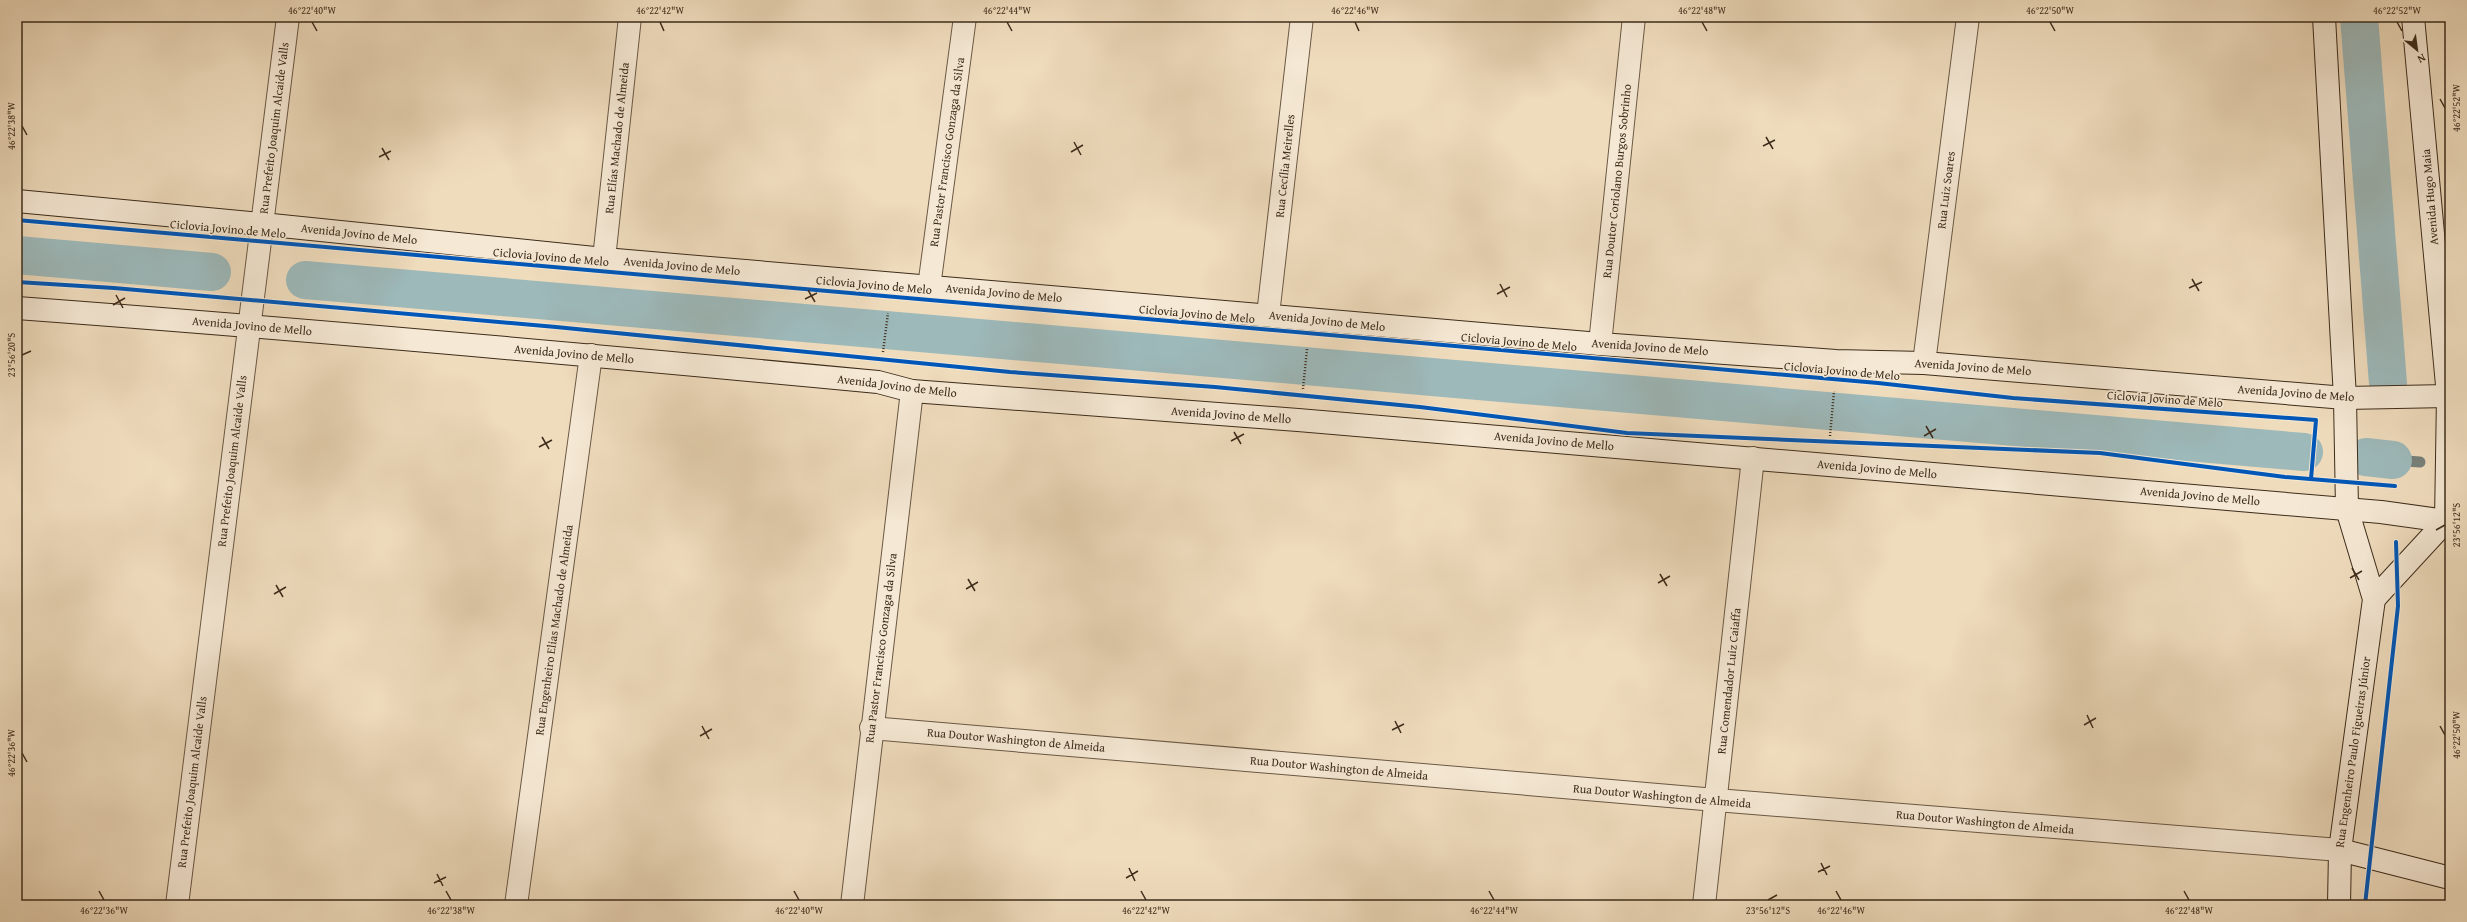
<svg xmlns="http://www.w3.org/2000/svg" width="2467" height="922" viewBox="0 0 2467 922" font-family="'Gentium Book Plus',serif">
<rect width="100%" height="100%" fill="#efdcbd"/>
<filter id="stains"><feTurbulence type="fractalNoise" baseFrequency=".005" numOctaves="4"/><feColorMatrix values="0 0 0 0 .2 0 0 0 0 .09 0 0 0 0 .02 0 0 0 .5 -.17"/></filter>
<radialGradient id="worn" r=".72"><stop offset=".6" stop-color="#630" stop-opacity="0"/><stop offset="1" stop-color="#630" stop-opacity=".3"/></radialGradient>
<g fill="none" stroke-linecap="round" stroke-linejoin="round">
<polyline stroke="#77817a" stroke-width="11" points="2393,460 2420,462"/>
<g stroke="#9db9ba" stroke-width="38">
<polyline points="2359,17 2388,383"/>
<polyline points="17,255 212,272"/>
<polyline points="305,280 2304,452"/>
<polyline points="2366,457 2393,460"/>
</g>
<g stroke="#6a5844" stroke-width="24">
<g id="street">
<polyline points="604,259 630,17"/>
<polyline points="929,287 965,17"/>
<polyline points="1268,315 1302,17"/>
<polyline points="1600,344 1634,17"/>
<polyline points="1924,363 1968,17"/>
<polyline points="871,728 1716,800 2340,850"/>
<polyline points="177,905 288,17"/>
<polyline points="516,905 591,355"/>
<polyline points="852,905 912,391"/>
<polyline points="1704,905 1753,458"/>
</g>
</g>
<g stroke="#3d2c1b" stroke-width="24">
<g id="secondary">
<polyline points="2324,17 2345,398 2347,509 2374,599 2340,850 2339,905"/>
<polyline points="2413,17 2448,396 2446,521"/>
<polyline points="17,201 262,224 604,259 1600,344 1836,361 1924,363 2345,398 2448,396"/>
<path d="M17 308C304 329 591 355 878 382L912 391 1298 420 2381 512 2446 521"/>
<polyline points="2374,599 2446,521"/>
<polyline points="2340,850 2450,878"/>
</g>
</g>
<g stroke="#3d2c1b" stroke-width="2.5" stroke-dasharray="1 2" stroke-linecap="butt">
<polyline points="883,352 888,313"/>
<polyline points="1303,389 1307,349"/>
<polyline points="1830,436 1834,391"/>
</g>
<use href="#street" stroke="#f5e8d4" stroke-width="22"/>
<use href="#secondary" stroke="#f5e8d4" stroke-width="22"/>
<g stroke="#f5e8d4" stroke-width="6">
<g id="cycleway">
<polyline points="17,220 1878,383 2013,398 2316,420 2311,479"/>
<polyline points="17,282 114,288 556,327 1010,372 1215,387 1420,407 1627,433 2100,453 2285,477 2395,486"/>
<polyline points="2365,905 2398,606 2396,542"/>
</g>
</g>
<use href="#cycleway" stroke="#0057b8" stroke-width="4"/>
</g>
<path fill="none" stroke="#3d2c1b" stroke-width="1.5" d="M312 22 317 31M660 22 664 31M1007 22 1012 31M1355 22 1359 31M1702 22 1707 31M2050 22 2055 31M2397 22 2402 31M2440 99 2445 108M22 126 27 135M1766 137 1773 149M1074 142 1081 155M1763 146 1775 140M382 148 389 160M1071 152 1083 145M379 157 391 151M2192 279 2199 291M1500 284 1507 297M2189 288 2202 282M808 290 815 302M1497 294 1510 287M116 295 123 308M805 299 817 293M113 305 125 298M22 355 31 351M1926 426 1933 438M1234 432 1241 444M1924 436 1936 429M542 437 549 449M1231 441 1244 434M539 447 552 440M2436 530 2445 525M2352 568 2359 580M1660 574 1667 586M2350 578 2362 571M968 579 975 591M1658 583 1670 576M276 585 283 597M966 589 978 582M274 594 286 587M2087 715 2093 728M1395 721 1401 733M2084 725 2096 718M702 726 709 739M2440 726 2445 735M1392 730 1404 724M700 736 712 729M22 753 27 762M1821 863 1827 875M1129 868 1135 881M1818 872 1830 866M437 874 443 886M1126 878 1138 871M434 883 446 877M99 891 104 900M446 891 451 900M794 891 799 900M1141 891 1146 900M1489 891 1494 900M1836 891 1841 900M2184 891 2189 900M1768 900 1777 895"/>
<g text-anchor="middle" stroke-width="3.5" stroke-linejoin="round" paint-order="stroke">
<g font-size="12" fill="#3d2c1b" stroke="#f5e8d4">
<text transform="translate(274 128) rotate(-83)" y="4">Rua Prefeito Joaquim Alcaide Valls</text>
<text transform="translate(617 138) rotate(-84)" y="4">Rua Elías Machado de Almeida</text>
<text transform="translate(947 152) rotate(-82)" y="4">Rua Pastor Francisco Gonzaga da Silva</text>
<text transform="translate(1285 166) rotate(-84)" y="4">Rua Cecília Meirelles</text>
<text transform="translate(1617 181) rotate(-84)" y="4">Rua Doutor Coriolano Burgos Sobrinho</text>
<text transform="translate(1946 190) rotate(-83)" y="4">Rua Luiz Soares</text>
<text transform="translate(2430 197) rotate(-95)" y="4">Avenida Hugo Maia</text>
<text transform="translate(228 229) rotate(5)" y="4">Ciclovia Jovino de Melo</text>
<text transform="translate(359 234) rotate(6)" y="4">Avenida Jovino de Melo</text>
<text transform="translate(551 257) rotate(5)" y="4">Ciclovia Jovino de Melo</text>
<text transform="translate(682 266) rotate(5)" y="4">Avenida Jovino de Melo</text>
<text transform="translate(874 285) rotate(5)" y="4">Ciclovia Jovino de Melo</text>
<text transform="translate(1004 293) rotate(5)" y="4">Avenida Jovino de Melo</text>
<text transform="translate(1197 314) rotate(5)" y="4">Ciclovia Jovino de Melo</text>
<text transform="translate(1327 321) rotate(6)" y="4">Avenida Jovino de Melo</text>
<text transform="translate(252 326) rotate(5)" y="4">Avenida Jovino de Mello</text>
<text transform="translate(1519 342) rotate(5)" y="4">Ciclovia Jovino de Melo</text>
<text transform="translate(1650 347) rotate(4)" y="4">Avenida Jovino de Melo</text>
<text transform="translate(574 354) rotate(5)" y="4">Avenida Jovino de Mello</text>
<text transform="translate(1973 367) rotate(4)" y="4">Avenida Jovino de Melo</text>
<text transform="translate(1842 371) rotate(5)" y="4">Ciclovia Jovino de Melo</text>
<text transform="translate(897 386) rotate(7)" y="4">Avenida Jovino de Mello</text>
<text transform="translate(2296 393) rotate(4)" y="4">Avenida Jovino de Melo</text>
<text transform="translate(2165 399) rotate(4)" y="4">Ciclovia Jovino de Melo</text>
<text transform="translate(1231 415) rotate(4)" y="4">Avenida Jovino de Mello</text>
<text transform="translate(1554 441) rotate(5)" y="4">Avenida Jovino de Mello</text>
<text transform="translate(232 461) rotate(-83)" y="4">Rua Prefeito Joaquim Alcaide Valls</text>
<text transform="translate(1877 469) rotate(5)" y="4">Avenida Jovino de Mello</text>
<text transform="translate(2200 496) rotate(5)" y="4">Avenida Jovino de Mello</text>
<text transform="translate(554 630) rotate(-82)" y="4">Rua Engenheiro Elias Machado de Almeida</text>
<text transform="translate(881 648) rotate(-83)" y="4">Rua Pastor Francisco Gonzaga da Silva</text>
<text transform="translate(1729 681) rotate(-84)" y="4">Rua Comendador Luiz Caiaffa</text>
<text transform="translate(1016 740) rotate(5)" y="4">Rua Doutor Washington de Almeida</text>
<text transform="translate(2353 752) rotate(-82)" y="4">Rua Engenheiro Paulo Figueiras Júnior</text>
<text transform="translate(1339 768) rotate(5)" y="4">Rua Doutor Washington de Almeida</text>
<text transform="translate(192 782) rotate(-83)" y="4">Rua Prefeito Joaquim Alcaide Valls</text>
<text transform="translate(1662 796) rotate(5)" y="4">Rua Doutor Washington de Almeida</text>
<text transform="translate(1985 822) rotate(5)" y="4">Rua Doutor Washington de Almeida</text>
</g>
</g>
<rect width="2467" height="922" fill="none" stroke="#efdcbd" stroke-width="44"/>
<g transform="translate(2417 50) rotate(151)" stroke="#f5e8d4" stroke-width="3" paint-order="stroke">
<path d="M0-3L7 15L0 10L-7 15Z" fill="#3d2c1b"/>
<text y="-6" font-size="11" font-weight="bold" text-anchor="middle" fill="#3d2c1b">N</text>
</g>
<rect x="22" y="22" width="2423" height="878" fill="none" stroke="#3d2c1b" stroke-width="1.5"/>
<g font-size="10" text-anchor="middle" fill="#3d2c1b">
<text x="312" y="14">46°22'40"W</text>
<text x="660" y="14">46°22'42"W</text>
<text x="1007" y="14">46°22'44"W</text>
<text x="1355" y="14">46°22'46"W</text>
<text x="1702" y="14">46°22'48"W</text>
<text x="2050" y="14">46°22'50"W</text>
<text x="2397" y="14">46°22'52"W</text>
<text transform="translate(2456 108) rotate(-90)" y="4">46°22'52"W</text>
<text transform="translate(11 126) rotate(-90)" y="4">46°22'38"W</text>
<text transform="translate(11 355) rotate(-90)" y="4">23°56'20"S</text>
<text transform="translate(2456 525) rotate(-90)" y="4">23°56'12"S</text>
<text transform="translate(2456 735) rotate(-90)" y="4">46°22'50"W</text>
<text transform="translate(11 753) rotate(-90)" y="4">46°22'36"W</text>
<text x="104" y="914">46°22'36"W</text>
<text x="451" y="914">46°22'38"W</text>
<text x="799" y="914">46°22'40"W</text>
<text x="1146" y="914">46°22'42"W</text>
<text x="1494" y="914">46°22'44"W</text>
<text x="1768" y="914">23°56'12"S</text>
<text x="1841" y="914">46°22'46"W</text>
<text x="2189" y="914">46°22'48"W</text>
</g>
<rect width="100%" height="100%" filter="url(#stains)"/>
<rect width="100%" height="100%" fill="url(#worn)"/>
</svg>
